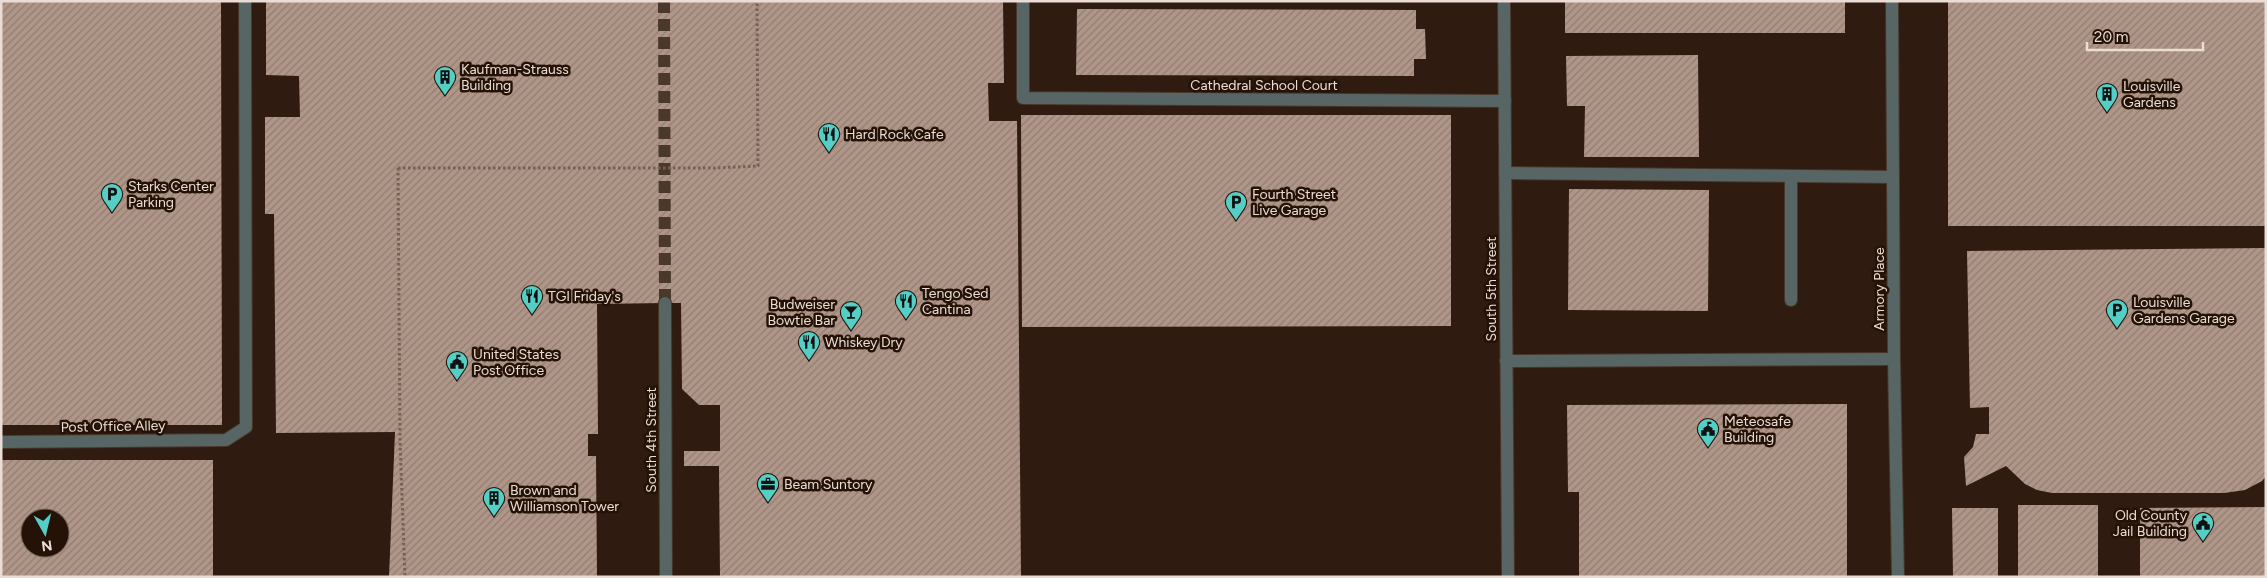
<svg xmlns="http://www.w3.org/2000/svg" width="2267" height="578" viewBox="0 0 2267 578" font-family="Figtree,sans-serif">
<defs>
<pattern id="building-hatch" width="6" height="6" patternUnits="userSpaceOnUse" patternTransform="scale(1.25)"><rect width="6" height="6" fill="#b09688"/><path d="M-1 1l2-2M0 6l6-6M5 7l2-2" fill="none" stroke="#907d72"/></pattern>
</defs>
<rect width="100%" height="100%" fill="#2f1b0f"/>
<g fill="url(#building-hatch)" fill-rule="evenodd">
<polygon points="1,1 221,1 222,425 1,425"/>
<polygon points="266,1 1003,1 1004,83 988,83 989,121 1017,121 1021,577 720,577 719,466 684,466 684,451 720,451 720,405 699,405 682,389 681,303 665,303 597,304 598,434 588,434 588,456 596,456 597,577 389,577 395,432 276,433 274,214 265,214 265,117 300,117 299,76 266,75"/>
<rect x="1565" y="1" width="280" height="32"/>
<rect x="1948" y="1" width="318" height="225"/>
<polygon points="1077,9 1416,10 1416,29 1425,29 1426,59 1414,59 1414,76 1076,75"/>
<polygon points="1698,55 1699,157 1584,157 1585,106 1567,106 1566,56"/>
<polygon points="1021,115 1451,115 1451,326 1022,327"/>
<polygon points="1569,189 1709,190 1708,311 1568,310"/>
<polygon points="2266,248 2266,476 2262,481 2245,490 2224,493 2052,493 2037,490 2025,484 2006,466 1966,486 1964,457 1973,447 1976,434 1989,434 1989,407 1970,408 1967,251"/>
<polygon points="1847,404 1847,577 1579,577 1579,492 1568,492 1567,405"/>
<path d="M1 460H213V577H1ZM30 518H60V548H30Z"/>
<rect x="2018" y="505" width="80" height="72"/>
<polygon points="2266,507 2266,577 2140,577 2140,508"/>
<polygon points="1952,508 1998,508 1998,577 1953,577"/>
</g>
<g fill="none" stroke-linecap="round" stroke-linejoin="round">
<polyline stroke="#4b382d" stroke-width="12" stroke-dasharray="12 6" stroke-linecap="butt" points="664,1 665,303"/>
<g stroke="#49362b" stroke-width="14">
<g id="minor">
<polyline points="1023,1 1023,98 1505,101"/>
<polyline points="1504,1 1508,577"/>
<polyline points="1892,1 1894,359 1898,577"/>
<polyline points="1505,173 1893,177"/>
<polyline points="1791,176 1791,300"/>
<polyline points="665,303 666,577"/>
<polyline points="1506,361 1894,359"/>
<polyline points="1,442 226,440 246,427 245,1"/>
</g>
</g>
<polyline stroke="#746257" stroke-width="3" stroke-dasharray="2.5 2.5" stroke-linecap="butt" points="398,168 400,441 405,577"/>
<use href="#minor" stroke="#576564" stroke-width="12"/>
<polyline stroke="#746257" stroke-width="3" stroke-dasharray="2.5 2.5" stroke-linecap="butt" points="398,168 714,168 758,166 757,1"/>
</g>
<defs>
<g id="building-pin" transform="scale(1.125)"><path d="M0 17L-7.5 6A9.5 9.5 0 1 1 7.5 6Z" fill="#55cec6" stroke="#241207"/><path d="M-4-6H4V6H1V3H-1V6H-4ZM-2.5-4.3h1.7v1.8h-1.7ZM.8-4.3h1.7v1.8H.8ZM-2.5-1h1.7V.8h-1.7ZM.8-1h1.7V.8H.8Z" fill="#111"/></g>
<g id="restaurant-pin" transform="scale(1.125)"><path d="M0 17L-7.5 6A9.5 9.5 0 1 1 7.5 6Z" fill="#55cec6" stroke="#241207"/><path d="M-5-6h1v4h1v-4h1v4h1v-4h1v5L-1.5 .5V6h-2V.5L-5-1ZM5-6V6H3V1.5H1.5Q1.5-4 5-6Z" fill="#111"/></g>
<g id="parking-pin" transform="scale(1.125)"><path d="M0 17L-7.5 6A9.5 9.5 0 1 1 7.5 6Z" fill="#55cec6" stroke="#241207"/><path d="M-3.5-5.5H1a3.5 3.5 0 0 1 0 7H-1V5.5H-3.5ZM-1-3.4V-.6H.8a1.4 1.4 0 0 0 0-2.8Z" fill="#111"/></g>
<g id="bar-pin" transform="scale(1.125)"><path d="M0 17L-7.5 6A9.5 9.5 0 1 1 7.5 6Z" fill="#55cec6" stroke="#241207"/><path d="M-6-5H6L.8 .8V4.5H3.5V6h-7V4.5H-.8V.8Z" fill="#111"/></g>
<g id="civic-pin" transform="scale(1.125)"><path d="M0 17L-7.5 6A9.5 9.5 0 1 1 7.5 6Z" fill="#55cec6" stroke="#241207"/><path d="M-.6-6.5H3V-4.5H.6V-3L4-1V1h2V6H-6V1h2V-1L-.6-3ZM-1.2 2.5V6h2.4V2.5Z" fill="#111"/></g>
<g id="office-pin" transform="scale(1.125)"><path d="M0 17L-7.5 6A9.5 9.5 0 1 1 7.5 6Z" fill="#55cec6" stroke="#241207"/><path d="M-6-3h4V-5.5h4V-3h4V5H-6ZM-1-4.5V-3h2v-1.5ZM-6 0V1H6V0Z" fill="#111"/></g>
</defs>
<g fill-rule="evenodd">
<use href="#building-pin" x="445" y="77"/>
<use href="#building-pin" x="2107" y="94"/>
<use href="#restaurant-pin" x="829" y="134"/>
<use href="#parking-pin" x="112" y="194"/>
<use href="#parking-pin" x="1236" y="202"/>
<use href="#restaurant-pin" x="532" y="296"/>
<use href="#restaurant-pin" x="906" y="301"/>
<use href="#parking-pin" x="2117" y="310"/>
<use href="#bar-pin" x="851" y="312"/>
<use href="#restaurant-pin" x="809" y="342"/>
<use href="#civic-pin" x="457" y="362"/>
<use href="#civic-pin" x="1708" y="429"/>
<use href="#office-pin" x="768" y="484"/>
<use href="#building-pin" x="494" y="498"/>
<use href="#civic-pin" x="2203" y="523"/>
</g>
<g text-anchor="middle" stroke-width="5" stroke-linejoin="round" paint-order="stroke">
<g font-size="14" fill="#ebddd5" stroke="#241207" text-anchor="start">
<text x="461" y="74">Kaufman-Strauss<tspan x="461" dy="16">Building</tspan></text>
<text x="2123" y="91">Louisville<tspan x="2123" dy="16">Gardens</tspan></text>
<text x="845" y="139">Hard Rock Cafe</text>
<text x="128" y="191">Starks Center<tspan x="128" dy="16">Parking</tspan></text>
<text x="1252" y="199">Fourth Street<tspan x="1252" dy="16">Live Garage</tspan></text>
<text x="922" y="298">Tengo Sed<tspan x="922" dy="16">Cantina</tspan></text>
<text x="548" y="301">TGI Friday's</text>
<text x="2133" y="307">Louisville<tspan x="2133" dy="16">Gardens Garage</tspan></text>
<text x="835" y="309" text-anchor="end">Budweiser<tspan x="835" dy="16">Bowtie Bar</tspan></text>
<text x="825" y="347">Whiskey Dry</text>
<text x="473" y="359">United States<tspan x="473" dy="16">Post Office</tspan></text>
<text x="1724" y="426">Meteosafe<tspan x="1724" dy="16">Building</tspan></text>
<text x="784" y="489">Beam Suntory</text>
<text x="510" y="495">Brown and<tspan x="510" dy="16">Williamson Tower</tspan></text>
<text x="2187" y="520" text-anchor="end">Old County<tspan x="2187" dy="16">Jail Building</tspan></text>
</g>
<g font-size="14" fill="#ebddd5" stroke="#241207">
<text x="1264" y="90">Cathedral School Court</text>
<text transform="translate(1491 289) rotate(-90)" y="5">South 5th Street</text>
<text transform="translate(1879 289) rotate(-90)" y="5">Armory Place</text>
<text transform="translate(113 426) rotate(-1)" y="5">Post Office Alley</text>
<text transform="translate(651 440) rotate(-90)" y="5">South 4th Street</text>
</g>
</g>
<rect width="2267" height="578" fill="none" stroke="#ebddd5" stroke-width="5"/>
<g transform="translate(45 533) rotate(172)"><circle r="24" fill="#241207" stroke="#746359"/>
<path d="M0-4L9 19L0 12L-9 19Z" fill="#55cec6"/>
<text y="-8" font-size="14" font-weight="bold" text-anchor="middle" fill="#ebddd5">N</text>
</g>
<path d="M2087 42v8h116v-8" fill="none" stroke="#ebddd5" stroke-width="2.5"/>
<text x="2094" y="42" font-size="15" fill="#ebddd5" stroke="#241207" stroke-width="4" paint-order="stroke">20 m</text>
</svg>
